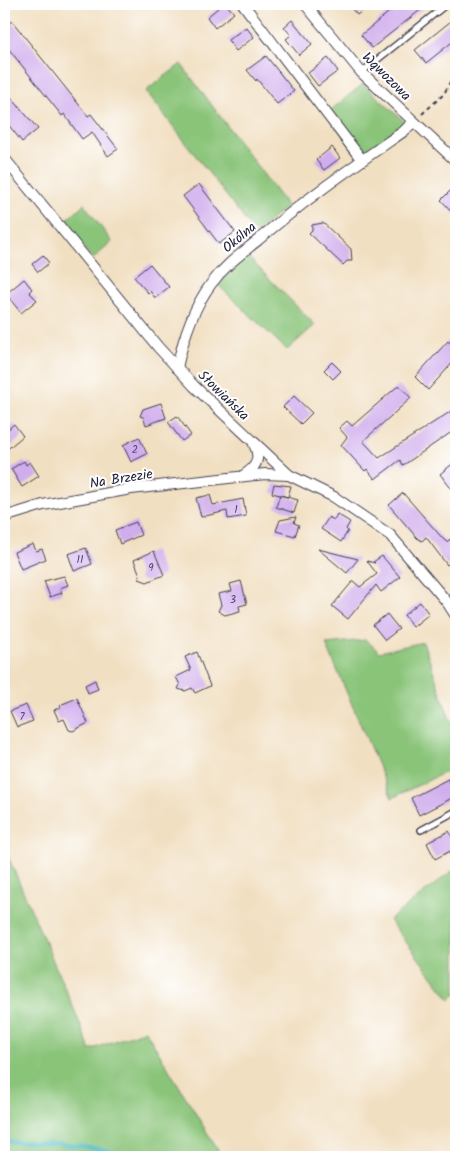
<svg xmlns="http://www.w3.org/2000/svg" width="460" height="1161" viewBox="0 0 460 1161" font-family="Kalam,sans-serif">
<rect width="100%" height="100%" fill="#fff"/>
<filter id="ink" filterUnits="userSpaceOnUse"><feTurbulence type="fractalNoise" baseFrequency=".02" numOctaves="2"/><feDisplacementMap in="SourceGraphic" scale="10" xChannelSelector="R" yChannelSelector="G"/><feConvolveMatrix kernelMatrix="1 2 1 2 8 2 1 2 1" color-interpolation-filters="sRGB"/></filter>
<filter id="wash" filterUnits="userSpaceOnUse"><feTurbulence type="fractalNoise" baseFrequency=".0096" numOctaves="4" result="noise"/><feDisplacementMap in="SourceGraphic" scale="20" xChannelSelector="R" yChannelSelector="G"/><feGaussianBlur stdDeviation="1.12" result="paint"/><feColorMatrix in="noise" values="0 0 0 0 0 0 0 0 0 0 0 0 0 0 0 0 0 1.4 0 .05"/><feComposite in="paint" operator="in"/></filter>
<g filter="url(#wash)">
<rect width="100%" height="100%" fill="#f1dfc1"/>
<g fill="#8ac479" stroke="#56735a">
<polygon points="181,64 287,206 255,233 146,91"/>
<polygon points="363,84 406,123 358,156 327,113"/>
<polygon points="84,204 112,242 93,259 63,223"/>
<polygon points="245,254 315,325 287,350 216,283"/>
<polygon points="366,640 379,652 423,642 453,728 456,728 456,767 392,798 326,644"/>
<polygon points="4,847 76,1014 90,1050 145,1030 222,1157 4,1157 4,1131 7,1131 4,1120"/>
<polygon points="456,868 456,994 450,999 389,920"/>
</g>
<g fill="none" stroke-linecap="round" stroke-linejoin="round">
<path stroke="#47b7bf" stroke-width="4" d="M4 1141C43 1144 91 1143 128 1157"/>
</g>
<g id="blocks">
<g fill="#d0aded">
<polygon points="223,4 226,4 234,13 215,28 207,17"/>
<polygon points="348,4 371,4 357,15"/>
<polygon points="390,4 428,4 372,48 361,35 394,8"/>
<polygon points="456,17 456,39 426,63 415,50"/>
<polygon points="292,20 312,44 299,55 286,39 291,35 284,27"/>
<polygon points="12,21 88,116 91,114 118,149 108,156 92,132 82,139 64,114 62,116 4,43 4,27"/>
<polygon points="246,27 254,37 236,51 228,40"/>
<polygon points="266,56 294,91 277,104 257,79 256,81 247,70"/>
<polygon points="328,58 338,71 318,86 308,73"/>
<polygon points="4,89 38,129 22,142 4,119"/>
<polygon points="332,147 340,158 324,170 316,160"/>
<polygon points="199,184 235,232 219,244 183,196"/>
<polygon points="452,189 456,194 456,216 441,200"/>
<polygon points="323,223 351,249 352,261 347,261 343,265 309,233 312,230 312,225"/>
<polygon points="43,255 49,263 38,272 32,264"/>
<polygon points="150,264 169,287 155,298 150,291 148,293 134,277"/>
<polygon points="24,279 32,289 29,292 37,300 21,313 6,294"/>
<polygon points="448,341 456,349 456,359 428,390 415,377"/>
<polygon points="332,362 341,371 333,379 324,370"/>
<polygon points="399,385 411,398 363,441 379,458 456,408 456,429 408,462 403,465 400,460 375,479 367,469 365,471 341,445 347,437 339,428 347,421 352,426"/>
<polygon points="294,396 312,413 301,424 283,407"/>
<polygon points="161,403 166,418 146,425 143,417 140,416 143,409"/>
<polygon points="177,416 191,435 182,441 168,422"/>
<polygon points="14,424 23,436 4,452 4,433"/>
<polygon points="139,437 147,454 131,462 123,445"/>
<polygon points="24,461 26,465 30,462 39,476 22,487 11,469"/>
<polygon points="456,461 456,495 440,474"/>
<polygon points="274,484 291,486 288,497 272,493"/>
<polygon points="403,493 444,540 447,542 450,539 456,547 456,559 447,565 426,537 422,541 417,538 389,505"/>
<polygon points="210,495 213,505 243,499 246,516 228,519 227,511 201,517 196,498"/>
<polygon points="280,495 298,500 294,513 276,507"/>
<polygon points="337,514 350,522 346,529 348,531 341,542 321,529 329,517 334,520"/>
<polygon points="296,517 294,523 299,525 295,536 276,531 280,520"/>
<polygon points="136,522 141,535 120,544 115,530"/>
<polygon points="33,544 36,551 42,549 46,559 21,569 14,552"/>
<polygon points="86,548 92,564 74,571 68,554"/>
<polygon points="318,549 358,559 347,573"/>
<polygon points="154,551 164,575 147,582 139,579 140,575 134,560"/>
<polygon points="382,556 400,577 381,592 376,585 348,619 332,606 353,581 360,587 377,574 367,561 375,563 373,562"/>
<polygon points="64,576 68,585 60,588 62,593 50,597 44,581"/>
<polygon points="241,581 247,604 239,606 240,611 225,615 218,611 221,605 218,594 232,591 230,584"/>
<polygon points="420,602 429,614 413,627 404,615"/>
<polygon points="387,614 399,629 385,640 373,625"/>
<polygon points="197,652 210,686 195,693 192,688 185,691 178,689 180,685 176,677 191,670 185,657"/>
<polygon points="95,680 98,689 88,693 85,685"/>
<polygon points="77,698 88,723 73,731 69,730 64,719 59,721 54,710 61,707 60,705"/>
<polygon points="26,705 33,721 17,727 10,711"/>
<polygon points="448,779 456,796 419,815 411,798"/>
<polygon points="449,831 456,844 456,848 435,859 427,843"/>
</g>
</g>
</g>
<g filter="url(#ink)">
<use href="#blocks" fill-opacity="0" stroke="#413e4f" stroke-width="1"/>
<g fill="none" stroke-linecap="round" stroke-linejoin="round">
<g stroke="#413e4f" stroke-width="8">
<g id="service">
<polyline points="362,72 447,4"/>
<polyline points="421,830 456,811"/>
</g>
</g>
<g stroke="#413e4f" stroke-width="12">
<g id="minor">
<polyline points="243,4 362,160"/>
<polyline points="305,4 361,72 456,161"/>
<polyline points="4,158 158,347 194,386 289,475 334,497 390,535 447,602 456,616"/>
<path d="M177 368C183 339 193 308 211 284 224 266 241 254 258 240 304 200 354 166 404 131L413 122"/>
<path d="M244 475C257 467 261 458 254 444"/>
<polyline points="4,517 43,505 131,489 265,474 289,475"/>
</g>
</g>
<polyline stroke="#413e4f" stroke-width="2" stroke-dasharray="4 4" stroke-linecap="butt" points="422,114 444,94 451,80 456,75"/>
<use href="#service" stroke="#fff" stroke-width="5"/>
<use href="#minor" stroke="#fff" stroke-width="10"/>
</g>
</g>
<g text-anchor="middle" stroke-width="4" stroke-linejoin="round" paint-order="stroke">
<g font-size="11" fill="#4e4568">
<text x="135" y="453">2</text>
<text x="236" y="513">1</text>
<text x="80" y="563">11</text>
<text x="151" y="571">9</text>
<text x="233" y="603">3</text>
<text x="22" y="720">7</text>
</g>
<g font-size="14" fill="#22223b" stroke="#fff">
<text transform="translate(387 76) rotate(45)" y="5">Wąwozowa</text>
<text transform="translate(239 237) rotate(-40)" y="5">Okólna</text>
<text transform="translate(224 395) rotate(44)" y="5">Słowiańska</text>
<text transform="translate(121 478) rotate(-9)" y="5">Na Brzezie</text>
</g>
</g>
<rect width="460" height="1161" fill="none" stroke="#fff" stroke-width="20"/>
</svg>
